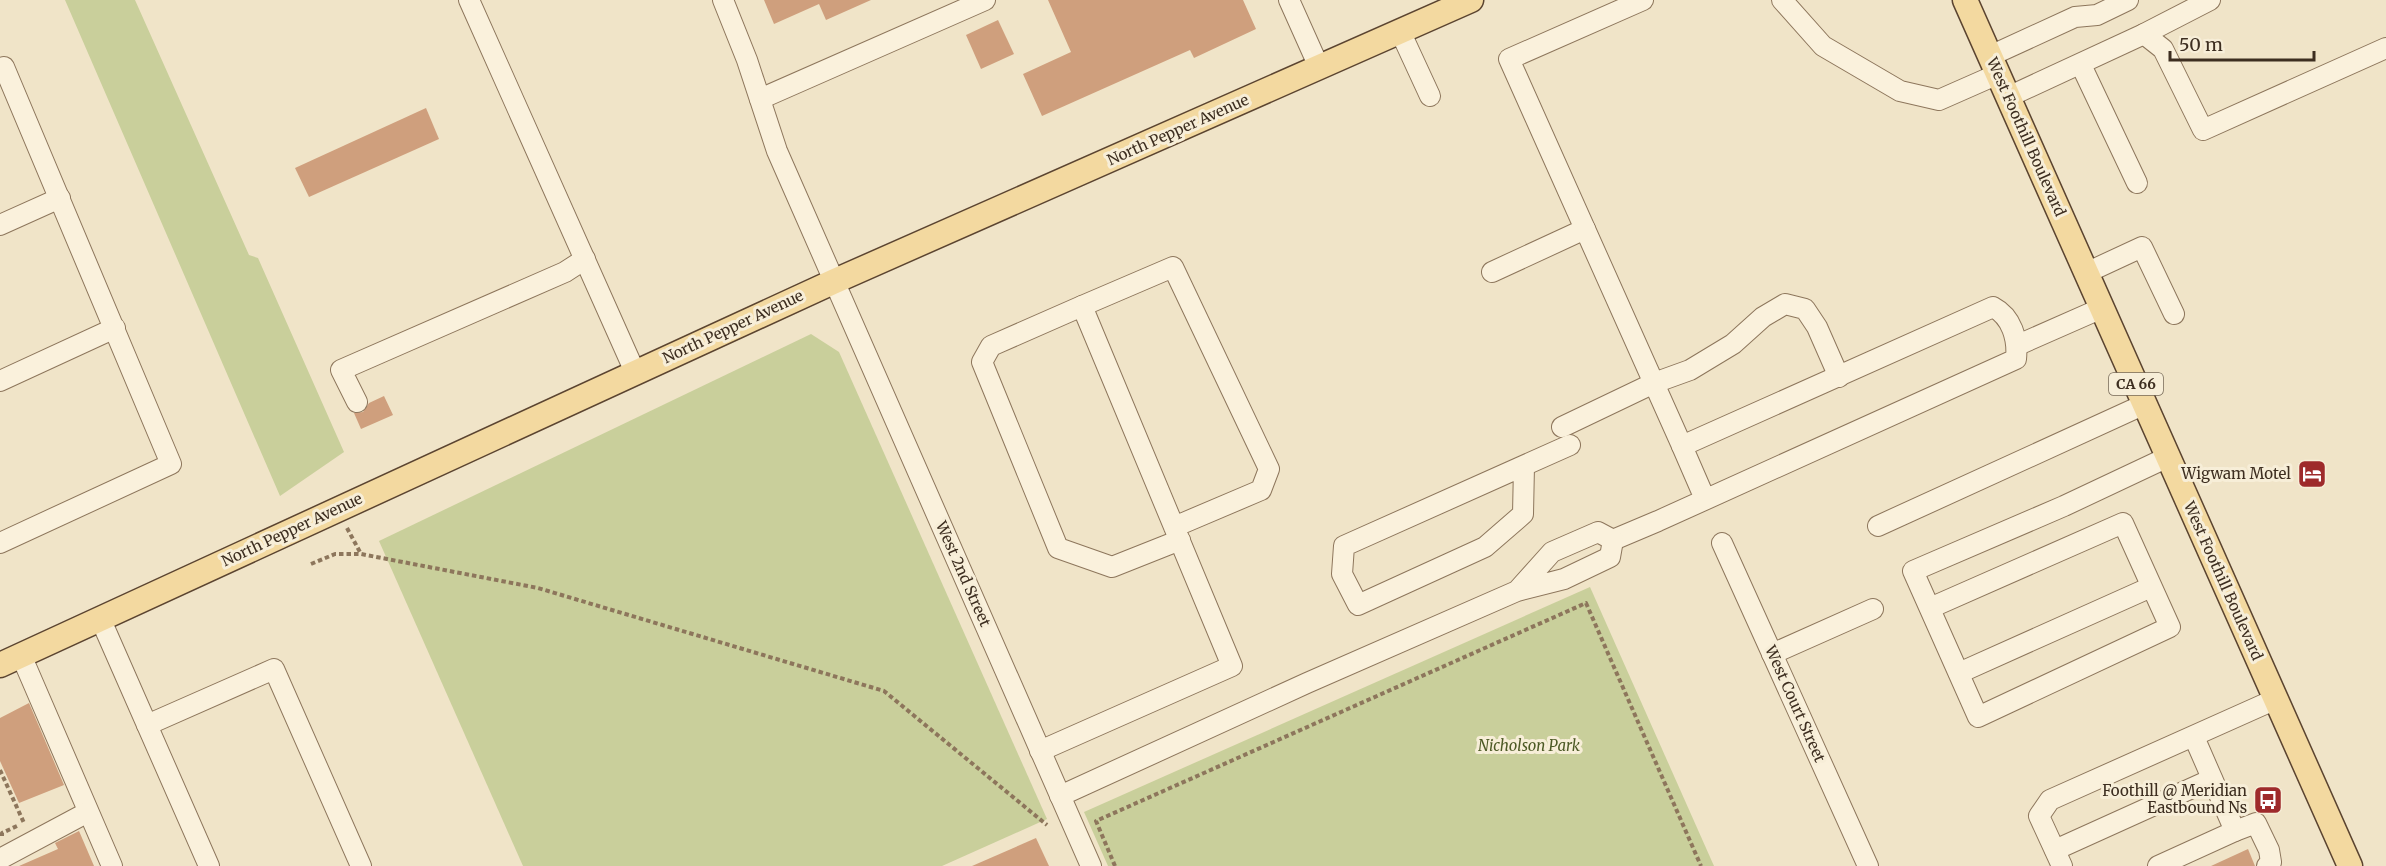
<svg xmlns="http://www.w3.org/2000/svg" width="2386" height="866" viewBox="0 0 2386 866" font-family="Merriweather,serif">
<rect width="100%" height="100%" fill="#f0e4c8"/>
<g fill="#c9cf9b">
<polygon points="65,0 135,0 249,255 258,258 344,452 280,496"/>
<polygon points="811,334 839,352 1047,819 942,866 523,866 379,541"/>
<polygon points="1590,587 1714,866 1108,866 1084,812"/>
</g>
<g fill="#cf9f7d">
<polygon points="764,0 871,0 826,20 819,4 774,24"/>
<polygon points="1048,0 1243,0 1256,29 1194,58 1190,50 1042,116 1023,74 1071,52"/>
<polygon points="998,20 1014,54 981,69 966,35"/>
<polygon points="426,108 439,139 309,197 295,168"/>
<polygon points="384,396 393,415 361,429 354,413 363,412 369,403"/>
<polygon points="29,703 64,785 19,803 0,761 0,718"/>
<polygon points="79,831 94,866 19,866 58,849 55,843"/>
<polygon points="1036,838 1049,866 972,866"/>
<polygon points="2248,849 2255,866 2211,866"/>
</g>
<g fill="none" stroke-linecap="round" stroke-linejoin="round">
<g stroke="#8d765c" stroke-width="22">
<g id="minor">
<polyline points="469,0 635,372"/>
<polyline points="723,0 747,60 777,151 1091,866"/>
<polyline points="1289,0 1319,67"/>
<polyline points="1643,0 1509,59 1682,446"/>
<polyline points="1782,0 1823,46 1900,91 1939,100 1998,74"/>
<polyline points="2210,0 2144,34 2163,49 2203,130 2386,48"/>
<polyline points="1400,31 1430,96"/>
<polyline points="1990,56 2075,17 2097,15 2128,0"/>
<polyline points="2081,65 2137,183"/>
<polyline points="0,69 4,67 171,464 0,543"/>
<polyline points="2008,97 2144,34"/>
<polyline points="760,99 985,0"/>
<polyline points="0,225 60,198"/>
<polyline points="1492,272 1585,229"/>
<polyline points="2086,273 2142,247 2174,314"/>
<polyline points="1082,306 991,346 982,362 1058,548 1112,567 1180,540"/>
<polyline points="2018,345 2102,308"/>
<polyline points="0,381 115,328"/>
<polyline points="357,402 341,370 565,272 585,259"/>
<polyline points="1562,427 1654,383 1690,370 1733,344 1763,317 1785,304 1805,309 1817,327 1839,377"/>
<polyline points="1524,466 1523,514 1485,547 1358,605 1342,574 1344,546 1570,445"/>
<polyline points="1878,526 2145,404"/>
<path d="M1613 540 1658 521 2016 359C2018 339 2012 317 1993 307L1682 446 1705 499"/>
<polyline points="1722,543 1868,866"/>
<polyline points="1930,608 2123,523 2170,627 1978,717 1913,571 2064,506 2168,457"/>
<polyline points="100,618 209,866"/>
<polyline points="1772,654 1873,609"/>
<polyline points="21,655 112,866"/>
<polyline points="1959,673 2151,587"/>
<polyline points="147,725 274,669 361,866"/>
<polyline points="1040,751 1232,666 1082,306 1173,267 1269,469 1261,490 1174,527"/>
<polyline points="1060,796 1307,683 1517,591 1564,579 1610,557 1613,540 1598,532 1552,552 1517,591"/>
<polyline points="2235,831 2256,823 2269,850 2271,862 2267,866"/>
<polyline points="2055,850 2212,779"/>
<polyline points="0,859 88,812"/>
<polyline points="2062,866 2039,816 2050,800 2276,699"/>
<polyline points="2158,866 2235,831 2194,737"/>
</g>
</g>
<g stroke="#5b4430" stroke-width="27">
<g id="major">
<polyline points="1965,0 2350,866"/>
<polyline points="0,665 835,281 1471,0"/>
</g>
</g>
<g stroke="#8d765c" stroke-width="4" stroke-dasharray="4.5 3" stroke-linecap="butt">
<polyline points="347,528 361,554 538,588 884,691 1047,825"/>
<polyline points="311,564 335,554 361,554"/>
<polyline points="0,770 24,823"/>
<polyline points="2,836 2,833 17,826"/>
<polyline points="1115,866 1096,821 1586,603 1701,866"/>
</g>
<use href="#minor" stroke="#faf1dc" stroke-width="20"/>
<use href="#major" stroke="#f3d9a0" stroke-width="24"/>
</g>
<defs>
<g id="hotel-square" transform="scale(1.5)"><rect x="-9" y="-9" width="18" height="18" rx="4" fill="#9e2a2b" stroke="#f7eed8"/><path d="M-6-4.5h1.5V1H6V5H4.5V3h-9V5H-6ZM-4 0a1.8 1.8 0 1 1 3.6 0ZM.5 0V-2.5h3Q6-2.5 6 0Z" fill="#fff"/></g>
<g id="bus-square" transform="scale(1.5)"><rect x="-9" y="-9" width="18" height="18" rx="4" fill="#9e2a2b" stroke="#f7eed8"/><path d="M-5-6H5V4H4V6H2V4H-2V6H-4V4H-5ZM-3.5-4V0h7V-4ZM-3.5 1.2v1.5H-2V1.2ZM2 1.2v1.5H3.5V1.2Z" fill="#fff"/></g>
</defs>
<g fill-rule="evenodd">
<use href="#hotel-square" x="2312" y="474"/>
<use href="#bus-square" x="2268" y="800"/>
</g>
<g text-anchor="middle" stroke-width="6" stroke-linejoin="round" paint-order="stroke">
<rect fill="#f7eed8" stroke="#756857" stroke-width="1.5" x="2109" y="373" width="54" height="22" rx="4.5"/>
<g font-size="14" font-weight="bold" fill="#3d2e20">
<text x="2136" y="389">CA 66</text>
</g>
<g font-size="15" fill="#3d2e20" stroke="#f7eed8">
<text transform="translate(1178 130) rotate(-24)" y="5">North Pepper Avenue</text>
<text transform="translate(2026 137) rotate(66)" y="5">West Foothill Boulevard</text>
<text transform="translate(733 327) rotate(-25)" y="5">North Pepper Avenue</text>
<text transform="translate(292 530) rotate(-25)" y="5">North Pepper Avenue</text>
<text transform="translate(963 574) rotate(66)" y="5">West 2nd Street</text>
<text transform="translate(2223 581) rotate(66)" y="5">West Foothill Boulevard</text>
<text transform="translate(1795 704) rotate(66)" y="5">West Court Street</text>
</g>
<g font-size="15" fill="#3d2e20" stroke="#f7eed8" text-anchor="end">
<text x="2291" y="479">Wigwam Motel</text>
<text x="2247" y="796">Foothill @ Meridian<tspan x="2247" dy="17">Eastbound Ns</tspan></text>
</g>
<g font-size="15" font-style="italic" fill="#4d5a26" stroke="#f7eed8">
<text x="1529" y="751">Nicholson Park</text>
</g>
</g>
<path d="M2170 51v9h144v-9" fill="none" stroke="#3d2e20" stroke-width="3"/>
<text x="2179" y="51" font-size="18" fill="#3d2e20" stroke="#f7eed8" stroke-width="4.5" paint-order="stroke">50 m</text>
</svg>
